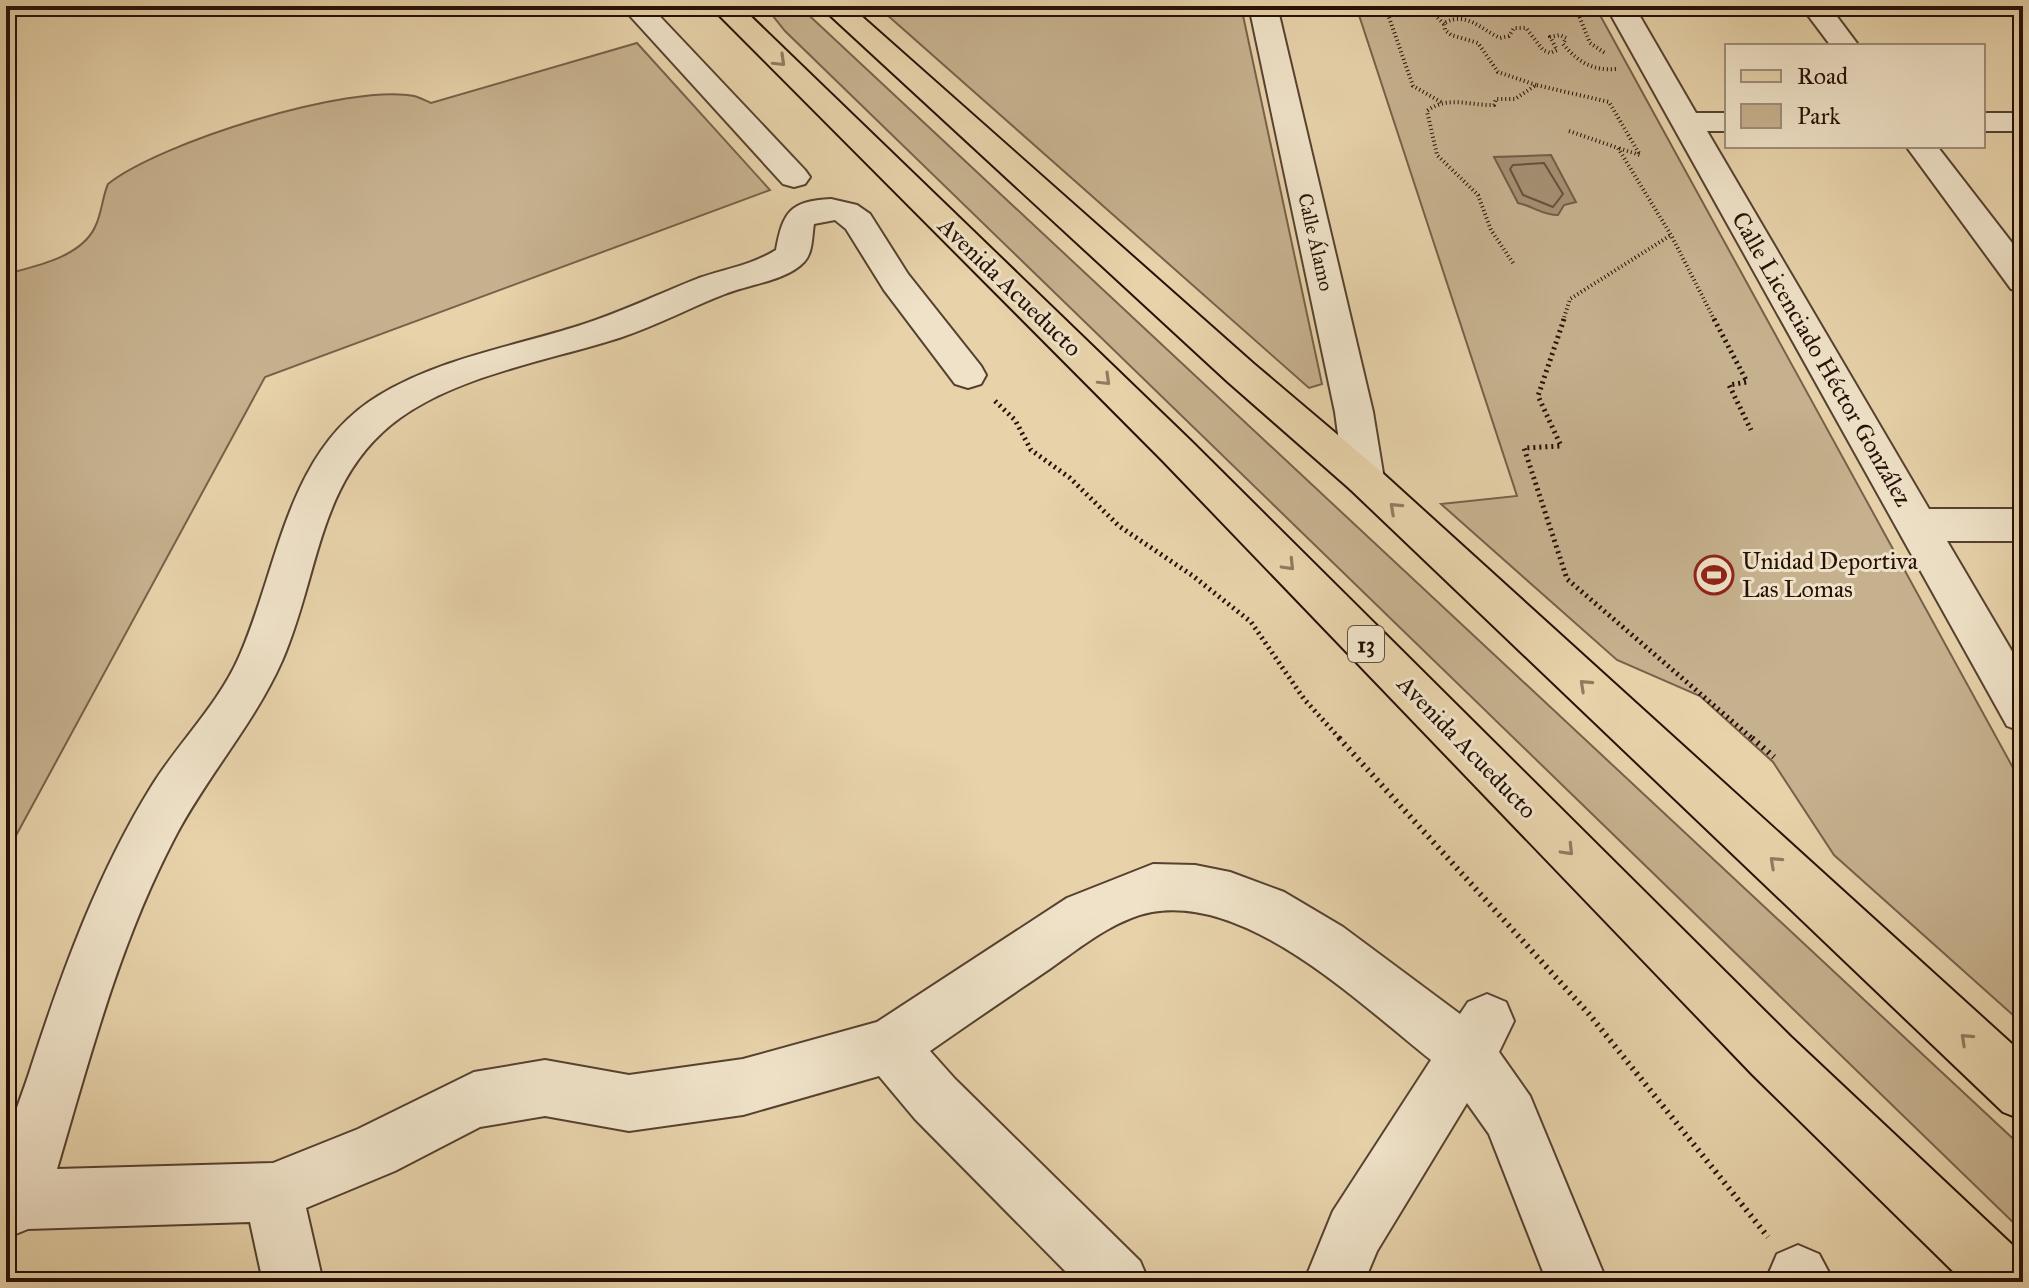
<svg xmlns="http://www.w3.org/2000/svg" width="2029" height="1288" viewBox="0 0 2029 1288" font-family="'IM FELL Great Primer',serif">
<rect width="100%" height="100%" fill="#e7d2aa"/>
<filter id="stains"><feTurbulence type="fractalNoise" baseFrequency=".0025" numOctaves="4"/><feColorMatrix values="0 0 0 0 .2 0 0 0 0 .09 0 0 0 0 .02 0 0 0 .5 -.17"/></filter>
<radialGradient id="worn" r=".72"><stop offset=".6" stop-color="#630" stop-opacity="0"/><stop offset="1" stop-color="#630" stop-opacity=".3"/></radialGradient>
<g fill="#c6b18e" stroke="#76614a" stroke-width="2">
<polygon points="765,6 799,6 2023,1148 2023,1232 785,31"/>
<polygon points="877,6 1241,6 1322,384 1309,388"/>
<polygon points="1356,6 1595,6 2023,786 2023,1024 1834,855 1773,762 1700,696 1617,660 1441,504 1517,496"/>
<path d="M637 43 770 190 265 377 6 854V274C36 266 81 257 95 227 102 213 102 198 108 184 159 143 349 83 414 96 419 97 426 101 431 103Z"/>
</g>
<path fill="#a59073" stroke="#725d48" stroke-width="2" d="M1551 155 1576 202 1564 205 1558 215C1542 215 1533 206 1518 203L1494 157Z"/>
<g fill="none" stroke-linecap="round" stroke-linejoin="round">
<polygon stroke="#66503d" stroke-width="2" points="1544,163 1563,194 1553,207 1523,195 1510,169 1513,165"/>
<g stroke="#564130" stroke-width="4">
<g id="minor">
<polygon points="621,6 650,6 805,170 810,177 805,184 794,187 783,184"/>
<polygon points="1249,6 1277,6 1373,412 1384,479 1378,489 1364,494 1350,489 1344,479 1335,412"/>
<polygon points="1606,6 1634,6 1696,113 1727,113 1727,131 1707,131 1929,509 2023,509 2023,541 1947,541 2023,670 2023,732 2007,726"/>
<polygon points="1801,6 1829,6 1859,46 1831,46"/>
<rect x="1983" y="113" width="40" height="18"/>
<polygon points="1906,146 1937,146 2023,257 2023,292 2011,289"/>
<path d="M831 199 857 205 870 214 908 274 981 366 986 375 981 384 968 388 955 384 884 290 846 229 835 220 814 224C812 235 813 253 804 262 786 281 749 284 725 294 691 307 658 325 622 337 552 360 461 374 400 418 317 478 320 574 282 661 253 726 205 778 173 841 119 945 90 1057 57 1169L273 1163 358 1129 474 1072 545 1060 629 1075 743 1059 877 1022 1067 898 1153 864 1195 865 1230 872 1284 892 1343 927 1460 1014 1468 1002 1487 994 1506 1002 1514 1021 1499 1052 1530 1096 1607 1282H1547L1489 1134 1467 1103 1377 1251 1364 1282H1304L1333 1211 1431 1060C1360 1004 1249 895 1152 912 1115 919 1081 947 1051 968 1010 996 970 1023 930 1051L955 1079 1140 1261 1149 1282H1076L915 1119 879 1076 743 1115 629 1131 545 1116 480 1127 395 1171 306 1208 323 1282H263L250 1222 28 1229 6 1238C6 1210 2 1178 6 1149 10 1121 24 1091 32 1064 63 969 98 873 151 787 178 743 218 705 239 657 279 567 286 452 378 396 438 359 511 347 578 326 620 313 658 294 699 278 725 269 752 265 776 250 783 212 790 201 831 199Z"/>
<polygon points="1798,1245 1819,1254 1834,1282 1771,1282 1768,1275 1777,1254"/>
</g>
</g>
<g stroke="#261107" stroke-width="4">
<g id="major">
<polygon points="710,6 740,6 1191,441 1791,1037 2023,1255 2023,1282 1964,1282 1753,1075 1163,461"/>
<polygon points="820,6 850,6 1254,364 1378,469 2023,1054 2023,1120 2003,1112 1350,489 1228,382"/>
</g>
</g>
<g stroke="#261107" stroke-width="4" stroke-dasharray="1 3" stroke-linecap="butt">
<polyline points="1385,6 1413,86 1441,102"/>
<polyline points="1435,6 1437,17 1444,24"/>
<polyline points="1575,6 1590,43 1605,53"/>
<path d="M1536 85 1498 72 1478 43 1451 35 1445 30 1444 23C1467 11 1480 29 1500 38L1509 36 1514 28H1526L1543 50 1550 53 1557 50 1550 37 1560 35 1566 38 1563 44C1578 62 1593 71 1616 69"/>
<polyline points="1569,131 1618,148 1671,235 1715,321"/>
<path d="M1513 263 1491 230 1478 195 1437 155 1427 111C1447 95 1471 106 1494 105L1496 99H1515L1536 85 1609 102 1640 155 1618 148"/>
<polyline points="1563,321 1570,299 1671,235"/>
</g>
<g stroke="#261107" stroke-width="5" stroke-dasharray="2 4" stroke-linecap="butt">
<polyline points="1564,319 1538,396 1561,446 1524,448 1567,579 1754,740"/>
<polyline points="1714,319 1747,382 1729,385 1751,430"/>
<polyline points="995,401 1015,420 1031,450 1070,478 1119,526 1193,576 1251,622 1304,699 1341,740"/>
</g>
<g stroke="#261107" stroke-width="6" stroke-dasharray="2 5" stroke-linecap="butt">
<polyline points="1339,738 1589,1014 1768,1237"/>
<polyline points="1752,738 1774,757"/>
</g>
<use href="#minor" fill="#efe2c8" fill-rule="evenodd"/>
<use href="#major" fill="#e7d2aa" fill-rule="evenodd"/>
</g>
<defs><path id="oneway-chevron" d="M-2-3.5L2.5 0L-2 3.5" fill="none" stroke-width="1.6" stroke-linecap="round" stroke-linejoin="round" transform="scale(2)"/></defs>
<g stroke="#907b61">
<use href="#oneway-chevron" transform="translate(780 61) rotate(44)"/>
<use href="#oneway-chevron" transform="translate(1105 380) rotate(44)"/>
<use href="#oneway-chevron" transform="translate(1395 508) rotate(-137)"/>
<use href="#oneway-chevron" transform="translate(1289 565) rotate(46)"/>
<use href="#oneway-chevron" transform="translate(1585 685) rotate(-137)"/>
<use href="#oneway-chevron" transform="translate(1568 850) rotate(46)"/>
<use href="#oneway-chevron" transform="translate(1775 862) rotate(-137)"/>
<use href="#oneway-chevron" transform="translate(1966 1039) rotate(-137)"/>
</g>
<defs>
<g id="stadium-ring" transform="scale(2)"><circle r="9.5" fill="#efe2c8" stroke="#8f2418" stroke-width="1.5"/><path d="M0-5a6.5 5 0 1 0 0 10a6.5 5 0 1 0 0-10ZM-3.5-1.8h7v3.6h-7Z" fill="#8f2418"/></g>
</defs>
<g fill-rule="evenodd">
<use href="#stadium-ring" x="1714" y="575"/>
</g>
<g text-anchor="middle" stroke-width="6" stroke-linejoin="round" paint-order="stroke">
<g font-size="20" fill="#261107" stroke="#efe2c8">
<text transform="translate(1316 242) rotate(77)" y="7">Calle Álamo</text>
</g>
<rect fill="#efe2c8" stroke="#625041" stroke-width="2" x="1348" y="626" width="36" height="36" rx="6"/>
<g font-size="22" font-weight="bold" fill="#261107">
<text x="1366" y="652">13</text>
</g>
<g font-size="24" fill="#261107" stroke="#efe2c8">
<text transform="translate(1010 287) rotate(44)" y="8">Avenida Acueducto</text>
<text transform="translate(1822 359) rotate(60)" y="8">Calle Licenciado Héctor González</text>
<text transform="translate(1467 747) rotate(46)" y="8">Avenida Acueducto</text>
</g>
<g font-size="24" fill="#261107" stroke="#efe2c8" text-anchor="start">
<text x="1742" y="569">Unidad Deportiva<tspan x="1742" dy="28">Las Lomas</tspan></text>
</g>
</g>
<rect width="2029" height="1288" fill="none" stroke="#e7d2aa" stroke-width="32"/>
<rect x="8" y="8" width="2013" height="1272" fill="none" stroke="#261107" stroke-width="4"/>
<rect x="16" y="16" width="1997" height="1256" fill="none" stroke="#261107" stroke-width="2"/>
<rect x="1725" y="44" width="260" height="104" fill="#efe2c8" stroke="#9f8e7b" stroke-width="2"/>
<rect x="1741" y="70" width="40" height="12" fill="#e7d2aa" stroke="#9f8e7b" stroke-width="2"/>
<text x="1797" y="84" font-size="24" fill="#261107">Road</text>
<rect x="1741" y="104" width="40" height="24" fill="#c6b18e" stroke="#9f8e7b" stroke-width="2"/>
<text x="1797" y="124" font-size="24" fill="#261107">Park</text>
<rect width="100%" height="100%" filter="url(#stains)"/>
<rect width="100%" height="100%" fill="url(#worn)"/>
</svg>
